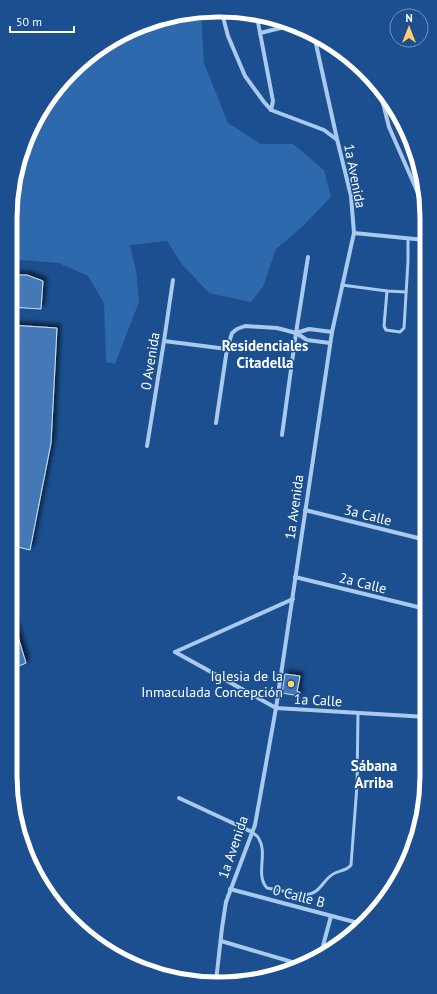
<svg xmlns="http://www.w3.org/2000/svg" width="437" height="994" viewBox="0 0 437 994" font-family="'PT Sans',sans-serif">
<defs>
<filter id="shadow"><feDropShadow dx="3.5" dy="-3.5" stdDeviation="2" flood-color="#0009"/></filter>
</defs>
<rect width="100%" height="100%" fill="#1b4f8f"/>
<polygon fill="#2e69ad" points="201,11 204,63 228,123 261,144 293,144 324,170 331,197 304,225 276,249 263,287 251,302 209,293 181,263 167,241 130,245 136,270 139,302 115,364 106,362 104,303 88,276 59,263 10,259 10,218 20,158 32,133 49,104 81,66 126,31"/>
<g fill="#4478b7" stroke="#cfe3fa" filter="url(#shadow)">
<polygon points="10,275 27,275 43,281 41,309 10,307"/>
<polygon points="10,325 57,328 51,443 30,550 10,545"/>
<polygon points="12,617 26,663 10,670 10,618"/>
<polygon points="285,674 300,676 297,692 300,692 299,696 282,693"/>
</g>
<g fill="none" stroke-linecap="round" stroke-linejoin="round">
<g stroke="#a9c9ee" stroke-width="3">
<polyline points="342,285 387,291 406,292"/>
<polyline points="387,291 384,326 386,330 400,332 404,328 408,261 408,239"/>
<path d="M252 832C254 834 258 836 259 839 268 854 255 875 267 888L304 895C322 894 322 879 335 873 341 870 346 871 351 865L357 785 358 713"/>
</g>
<g stroke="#a9c9ee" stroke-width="4">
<polyline points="222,13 228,36 245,76 264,102 271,110 324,130 336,139"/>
<polyline points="257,17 273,101 271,110"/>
<polyline points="260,33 293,25"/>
<polyline points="379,87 389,127 425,209"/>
<polyline points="354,233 425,240"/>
<polyline points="296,333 307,340 330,343"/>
<polyline points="164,341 227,349"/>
<polyline points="216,423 227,349 232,333 237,329 245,326 277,328 296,333 309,329 332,332"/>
<polyline points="282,435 296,333 308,257"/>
<polyline points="147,446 164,341 173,280"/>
<polyline points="305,510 426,540"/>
<polyline points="295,577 426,609"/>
<polyline points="175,652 276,708 427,717"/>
<polyline points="175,652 293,599"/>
<polyline points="179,798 252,832"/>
<polyline points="230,889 362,924"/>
<polyline points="221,941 299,964"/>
<polyline points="320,957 331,916"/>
<polyline points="216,981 222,928 226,902 255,825 276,708 332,332 354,233 351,196 337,139 314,35"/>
</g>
</g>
<circle fill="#ffd166" stroke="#1b4f8f" stroke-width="1.5" cx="291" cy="684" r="4"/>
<g text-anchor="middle" stroke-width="3" stroke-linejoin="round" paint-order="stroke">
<g font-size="14" fill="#fff" stroke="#1b4f8f">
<text transform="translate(355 176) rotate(79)" y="5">1a Avenida</text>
<text transform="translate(150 361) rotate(-81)" y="5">0 Avenida</text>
<text transform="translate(294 507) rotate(-82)" y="5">1a Avenida</text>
<text transform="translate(368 515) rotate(14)" y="5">3a Calle</text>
<text transform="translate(363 583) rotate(14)" y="5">2a Calle</text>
<text transform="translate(318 700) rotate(3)" y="5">1a Calle</text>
<text transform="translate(233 847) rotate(-71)" y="5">1a Avenida</text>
<text transform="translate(299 896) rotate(15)" y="5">0 Calle B</text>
</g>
<g font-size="14" fill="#fff" stroke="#1b4f8f" text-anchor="end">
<text x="283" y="681">Iglesia de la<tspan x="283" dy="16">Inmaculada Concepción</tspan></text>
</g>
<g font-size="15" font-weight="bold" fill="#fff" stroke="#1b4f8f">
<text x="265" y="351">Residenciales<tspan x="265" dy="17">Citadella</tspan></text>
<text x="374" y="771">Sábana<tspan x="374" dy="17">Arriba</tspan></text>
</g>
</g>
<path d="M0 0H437V994H0ZM218 17H219A201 201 0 0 1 420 218V776A201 201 0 0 1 219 977H218A201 201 0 0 1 17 776V218A201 201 0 0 1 218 17Z" fill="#1b4f8f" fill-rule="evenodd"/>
<path fill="none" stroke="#fff" stroke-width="5" d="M218 17H219A201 201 0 0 1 420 218V776A201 201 0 0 1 219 977H218A201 201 0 0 1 17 776V218A201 201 0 0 1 218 17Z"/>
<g transform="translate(409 28)"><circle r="19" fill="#1b4f8f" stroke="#7695bc"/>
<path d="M0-3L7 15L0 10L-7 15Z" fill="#ffd166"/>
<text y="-6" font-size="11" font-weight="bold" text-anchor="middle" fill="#ffffff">N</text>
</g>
<path d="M10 26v6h64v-6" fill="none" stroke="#ffffff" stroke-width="2"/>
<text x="16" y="26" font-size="12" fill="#ffffff" stroke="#1b4f8f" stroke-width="3" paint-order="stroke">50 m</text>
</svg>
